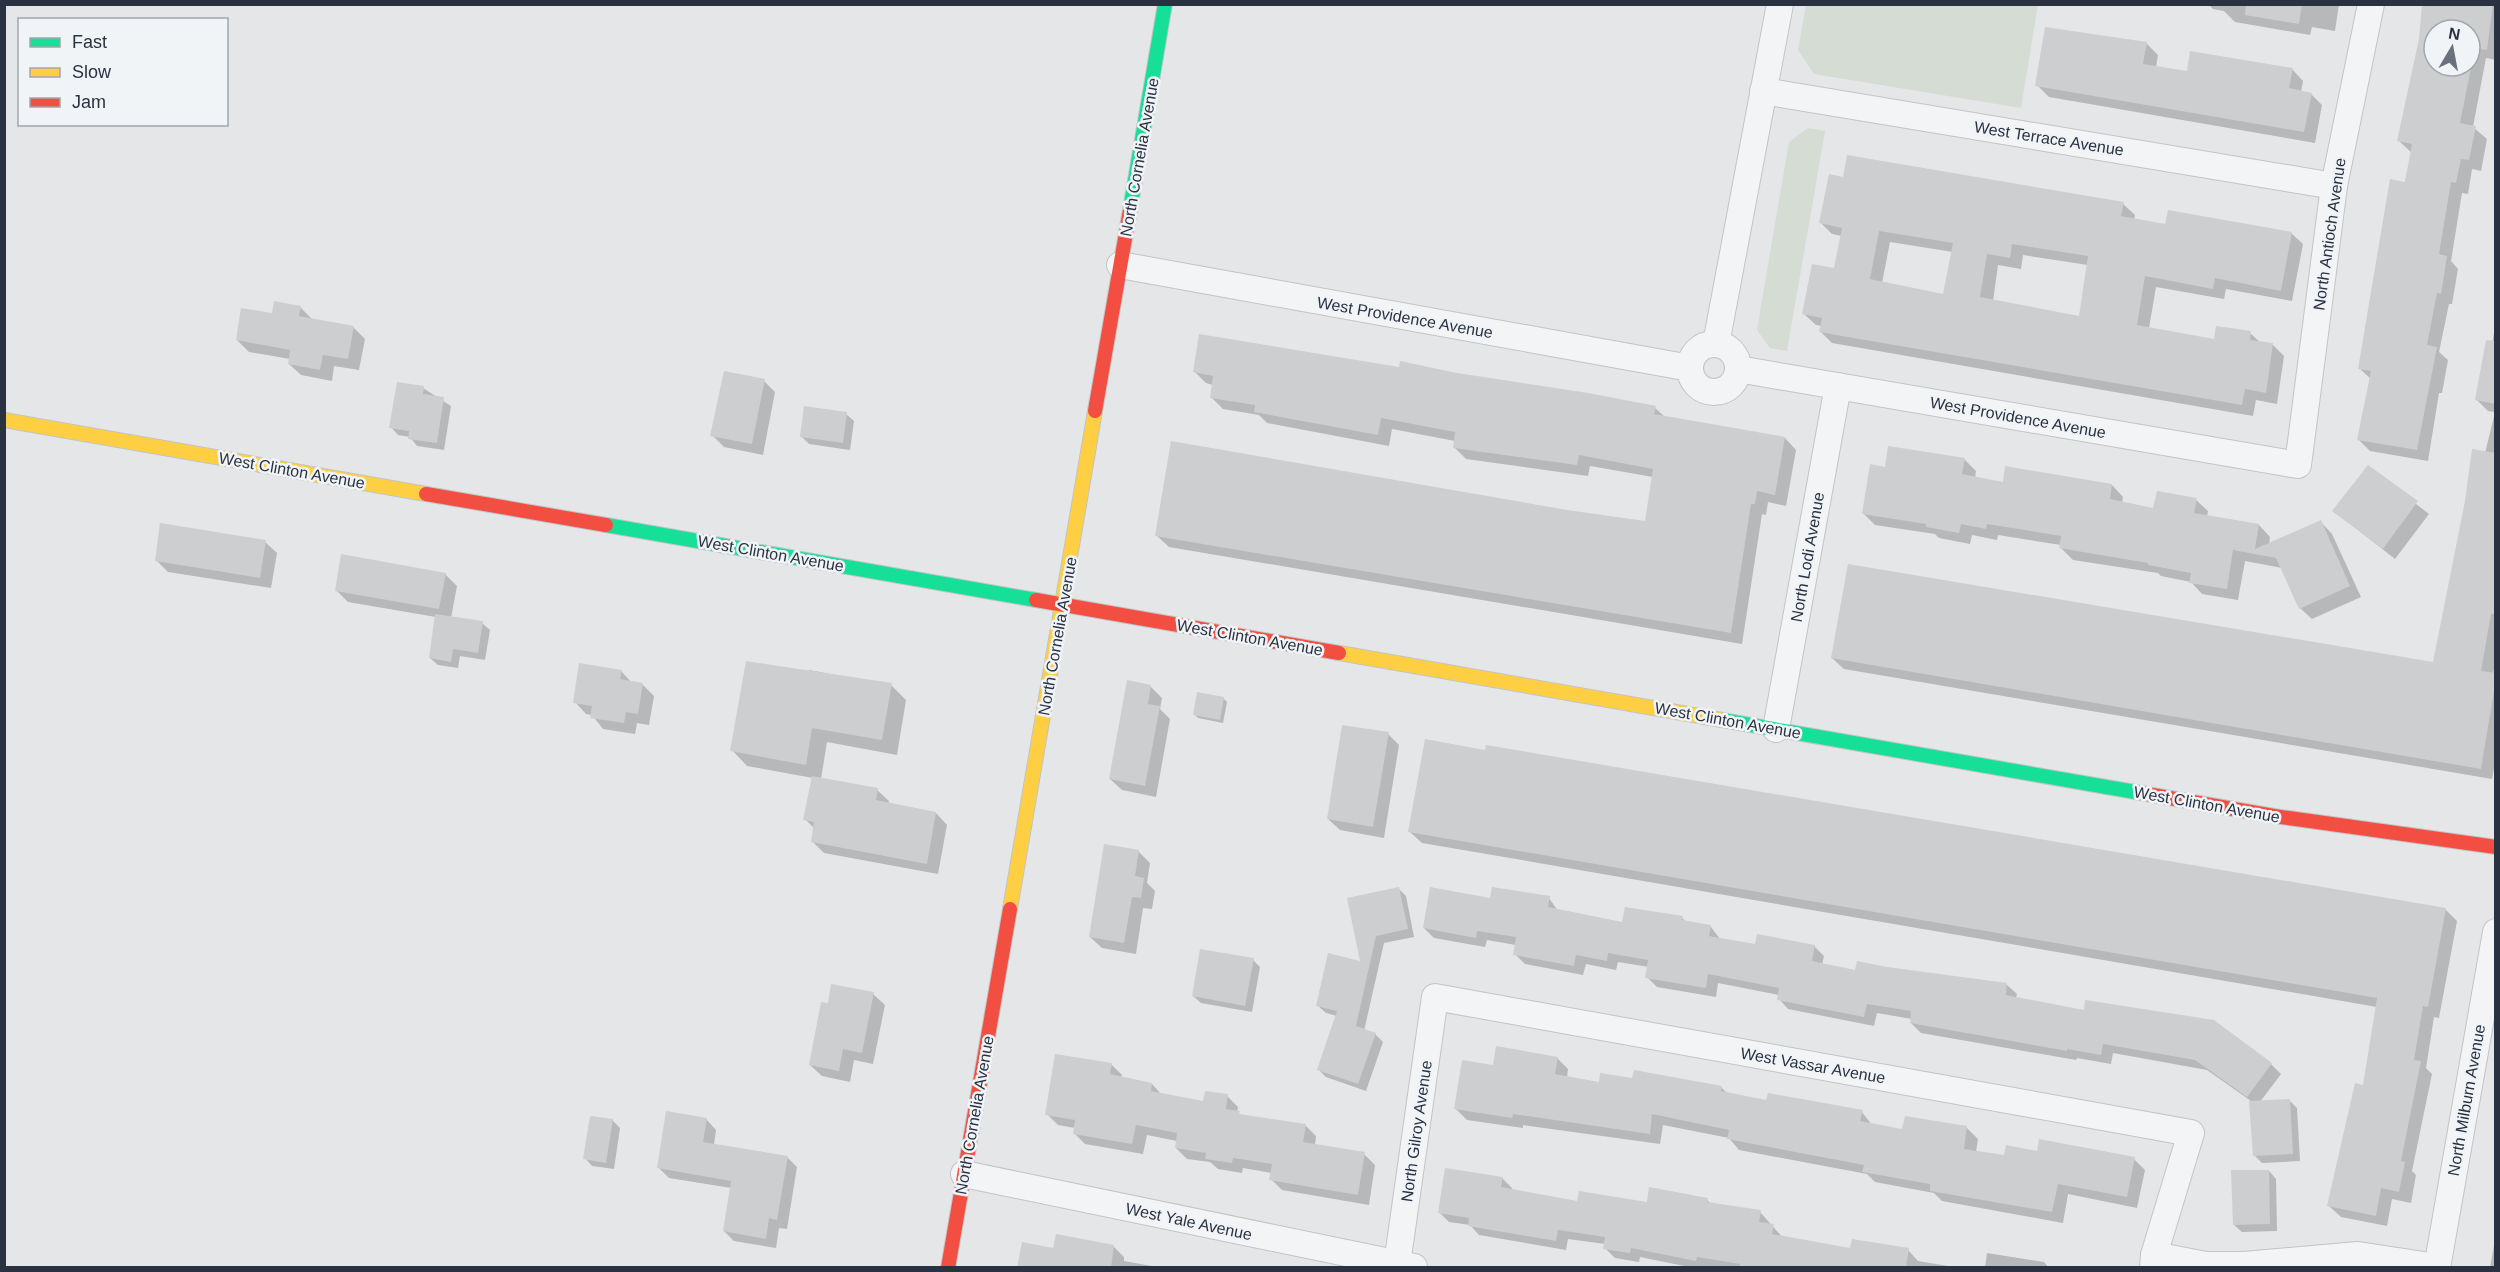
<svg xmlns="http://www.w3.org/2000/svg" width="2500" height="1272" viewBox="0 0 2500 1272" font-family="Arial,sans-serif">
<rect width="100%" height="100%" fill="#e4e6e8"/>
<g fill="#d4dcd4">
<polygon points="1806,5 2038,5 2021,108 1814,74 1798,50"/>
<polygon points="1808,128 1825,131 1787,351 1770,348 1757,330 1789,142"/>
</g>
<g fill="#0003" fill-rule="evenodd">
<polygon points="2208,4 2339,4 2335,31 2312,27 2310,35 2235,22 2224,11 2213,9"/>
<path d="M2423 4H2496V60L2486 58 2473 127 2487 139 2481 171 2472 169 2468 194 2462 193 2451 261 2458 269 2452 304H2449L2439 352 2448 360 2442 393H2439L2428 461 2370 451 2359 440 2371 379 2359 368 2412 153 2399 141 2420 40ZM2434 30H2470V66H2434Z"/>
<polygon points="2147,44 2158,55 2156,67 2188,73 2292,69 2303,81 2301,92 2311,94 2322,105 2315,143 2049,97 2037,85"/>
<path d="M1844 178 2123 204 2135 215 2134 220 2166 226 2291 233 2303 244 2292 301 2226 289 2224 299 2156 287 2149 328 2215 341 2250 333 2261 343 2273 345 2284 356 2277 404 2256 400 2253 416 1832 343 1821 332 1822 326 1816 325 1804 314 1836 270 1842 236 1832 234 1821 223ZM1890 242 1953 252 1944 296 1882 283ZM2023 255 2088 265 2080 318 1993 301 1998 265 2021 269Z"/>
<polygon points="300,307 312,319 353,327 365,339 359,370 334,366 332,381 301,375 289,364 290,359 249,352 237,340 273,315"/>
<polygon points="2496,322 2496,661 2493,674 2496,675 2496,758 2492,779 1844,669 1832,658 2434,664 2495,412 2488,411 2476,399 2488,366"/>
<polygon points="1400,368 1655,408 1665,417 1785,438 1796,450 1786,506 1768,502 1766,515 1762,514 1742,644 1169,547 1157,536 1567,512 1646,523 1653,477 1590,466 1588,476 1466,459 1454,447 1455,441 1392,429 1389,446 1267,423 1259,415 1223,409 1211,397 1213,385 1206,383 1195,372"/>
<polygon points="764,381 775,392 763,455 724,447 712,435"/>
<polygon points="423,388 451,406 444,450 417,446 410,437 398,435 391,427"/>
<polygon points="846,414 854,421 850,450 809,444 801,436"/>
<polygon points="1964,459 1976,471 1975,478 2004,483 2112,485 2123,497 2122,503 2154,509 2196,500 2208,511 2207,516 2259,525 2270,537 2269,545 2321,522 2332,534 2361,597 2312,619 2300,608 2282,568 2245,561 2238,600 2202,594 2191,582 2161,576 2158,573 2073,560 2061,548 2061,545 1998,535 1997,540 1972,535 1970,544 1939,538 1935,534 1875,525 1863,513 1886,469"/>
<polygon points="2368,467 2429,514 2395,559 2334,511"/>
<polygon points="265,542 277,553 271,588 168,572 156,560"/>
<polygon points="445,574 457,586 451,618 482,623 490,630 485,660 460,656 458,668 438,665 430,658 436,617 348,602 336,590"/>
<polygon points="809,670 891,685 906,700 897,755 827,742 821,779 877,790 889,801 888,804 936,813 947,825 938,874 824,853 812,841 815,829 805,819 813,778 747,766 732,750 809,674"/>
<polygon points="621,671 632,683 642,684 654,696 649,725 637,723 635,734 603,729 592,715 586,714 575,702"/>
<polygon points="1150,686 1162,698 1160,709 1170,719 1156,797 1122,790 1110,779"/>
<polygon points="1224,699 1227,702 1223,723 1198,718 1195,715"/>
<polygon points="1388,734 1399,745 1384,838 1340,830 1328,819"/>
<polygon points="1410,832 2445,909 2457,921 2439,1018 2434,1017 2426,1068 2432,1074 2412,1171 2416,1175 2411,1203 2392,1199 2387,1226 2341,1217 2329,1206 2365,1087 2377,1007 1422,843"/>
<polygon points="1138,851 1150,863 1147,883 1155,891 1152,909 1143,908 1136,954 1102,948 1090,937"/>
<polygon points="1398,888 1406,896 1414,937 1384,943 1364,1031 1375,1034 1383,1042 1366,1091 1326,1077 1319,1070 1337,1016 1326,1013 1318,1006 1362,963"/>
<polygon points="1549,898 1558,911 1624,923 1682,918 1686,922 1711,927 1720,939 1756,945 1814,946 1824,956 1822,965 1856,972 1886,969 2007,985 2017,994 2016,998 2271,1064 2281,1074 2260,1102 2290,1101 2297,1108 2300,1161 2262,1163 2254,1155 2251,1101 2207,1070 2113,1053 2111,1064 2077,1058 2076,1060 1921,1033 1911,1023 1912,1019 1877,1013 1874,1026 1788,1009 1779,999 1779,995 1718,983 1716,997 1657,987 1647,977 1649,967 1618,962 1616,970 1586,964 1583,975 1525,964 1515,954 1516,945 1487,940 1485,947 1434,938 1424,928 1492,900"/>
<polygon points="1253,960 1260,967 1252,1012 1201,1003 1193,996"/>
<polygon points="873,994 885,1005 873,1064 854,1060 850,1082 822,1076 810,1065 829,1005"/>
<polygon points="1557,1058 1568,1069 1567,1078 1600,1083 1633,1079 1721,1087 1728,1094 1768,1102 1862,1112 1872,1125 1904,1131 1967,1128 1978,1139 1976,1152 2005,1157 2038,1153 2134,1159 2145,1170 2137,1208 2068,1194 2063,1223 1942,1201 1934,1193 1875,1182 1867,1174 1739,1150 1729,1138 1663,1125 1660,1144 1523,1125 1523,1128 1467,1120 1456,1109 1495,1066"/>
<polygon points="1111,1064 1122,1075 1121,1078 1152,1084 1161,1094 1204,1102 1227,1096 1238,1107 1237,1112 1242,1116 1305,1125 1316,1136 1315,1146 1364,1154 1375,1165 1369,1205 1282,1190 1271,1179 1272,1173 1243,1168 1242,1173 1218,1169 1210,1162 1187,1159 1176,1148 1177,1141 1147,1135 1143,1154 1085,1144 1074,1133 1075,1128 1058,1125 1047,1114"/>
<polygon points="706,1119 716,1130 714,1145 787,1157 797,1167 787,1229 779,1228 776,1248 734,1241 724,1231 731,1188 669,1178 659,1168"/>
<polygon points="612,1120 620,1128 614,1169 592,1166 585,1158"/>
<polygon points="2269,1171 2276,1179 2277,1231 2242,1232 2234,1225"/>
<polygon points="1502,1178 1512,1188 1511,1191 1579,1203 1648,1204 1707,1200 1711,1204 1760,1212 1783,1238 1852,1249 1908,1250 1918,1261 1960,1268 1694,1268 1640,1257 1639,1262 1615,1258 1605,1248 1605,1244 1568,1239 1566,1250 1479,1235 1470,1225 1449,1222 1440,1213"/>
<polygon points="2496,1234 2496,1268 2490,1268"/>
<polygon points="1114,1247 1124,1257 1124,1261 1163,1268 1019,1268 1054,1249"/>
<polygon points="1987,1253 2044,1262 2049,1268 1985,1268"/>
</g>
<g fill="#ccced0" fill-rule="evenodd">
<polygon points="2246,4 2302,4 2299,24 2245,15"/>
<path d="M2422 4H2493L2487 50 2475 48 2460 123 2476 126 2469 160 2461 159 2456 183 2451 182 2439 254 2447 256 2441 294 2437 293 2427 345 2437 347 2417 450 2357 440 2371 371 2358 369 2390 179 2405 182 2412 144 2397 141 2419 39ZM2434 30H2470V66H2434Z"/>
<polygon points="2045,27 2147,42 2143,64 2187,71 2190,51 2293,68 2289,88 2312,93 2304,132 2035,86"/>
<path d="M1847 155 2124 202 2121 216 2165 224 2168 210 2292 232 2281 291 2215 278 2213 289 2145 276 2137 325 2214 339 2216 326 2251 331 2250 340 2273 343 2266 393 2245 389 2242 405 1819 332 1822 318 1802 314 1812 264 1834 268 1842 228 1819 223 1829 174 1843 177ZM1879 231 1953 243 1943 294 1870 279ZM2012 244 2088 256 2079 316 1980 297 1987 254 2010 258Z"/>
<polygon points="274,301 301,306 299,316 354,326 348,359 323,355 320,370 288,364 290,350 236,340 241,308 272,313"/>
<polygon points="1199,334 1399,367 1400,361 1457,373 1588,393 1656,406 1654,414 1785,437 1775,495 1757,491 1755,504 1751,504 1731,633 1155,536 1171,441 1567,510 1645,521 1653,469 1579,455 1577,465 1453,448 1455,432 1381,418 1378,435 1254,412 1255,405 1210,398 1213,376 1193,372"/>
<polygon points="2486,340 2496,341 2496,404 2475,400"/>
<polygon points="724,371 765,379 752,444 710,436"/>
<polygon points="397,382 424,386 423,394 444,397 437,443 408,439 409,431 389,428"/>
<polygon points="804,406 847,412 843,443 800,437"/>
<polygon points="1888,446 1965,458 1962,474 2003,482 2005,466 2112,484 2110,499 2153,508 2157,491 2197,498 2194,513 2259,524 2255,549 2321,520 2350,586 2299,609 2276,558 2233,550 2227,589 2189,583 2191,573 2148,565 2148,563 2059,548 2061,536 1987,524 1986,529 1961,524 1959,533 1926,527 1926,524 1862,514 1870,464 1885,467"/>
<polygon points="2472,449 2496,453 2496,614 2491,614 2481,671 2496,673 2496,679 2481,769 1831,658 1848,564 2433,662 2465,501"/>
<polygon points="2368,465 2418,501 2383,549 2332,511"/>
<polygon points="160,523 266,540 260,578 155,561"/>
<polygon points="341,554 446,573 439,609 335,591"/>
<polygon points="435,614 483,621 478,653 453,649 451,662 429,658"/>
<polygon points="746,661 892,683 882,740 812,728 806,765 730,751"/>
<polygon points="579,663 622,670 620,679 643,683 638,714 626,712 624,723 590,718 592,706 573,703"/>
<polygon points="1127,680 1151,685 1148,704 1160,706 1145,786 1109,779"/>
<polygon points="1197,692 1224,697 1220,720 1193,715"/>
<polygon points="1342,725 1389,732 1373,827 1327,819"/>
<polygon points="1425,739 1485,750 1486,745 2446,908 2428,1007 2423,1006 2414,1060 2421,1061 2401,1161 2405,1162 2399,1192 2381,1188 2376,1216 2327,1206 2355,1083 2363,1085 2377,998 1408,832"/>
<polygon points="812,776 878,788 876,800 936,812 927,864 811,842 814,822 803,820"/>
<polygon points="1104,844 1139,850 1135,876 1144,878 1141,898 1132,897 1124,943 1089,937"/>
<polygon points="1399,887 1408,929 1376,936 1356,1026 1376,1033 1358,1084 1317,1070 1337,1011 1316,1006 1328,953 1360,961 1347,898"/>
<polygon points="1430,887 1490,898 1492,887 1550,896 1548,907 1622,922 1625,907 1683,916 1682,920 1711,925 1709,936 1755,944 1757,934 1815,945 1812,961 1855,970 1857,961 1887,967 2007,983 2006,995 2084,1010 2085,1000 2214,1020 2272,1063 2247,1097 2195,1060 2103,1044 2101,1055 2067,1049 2067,1051 1910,1023 1911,1011 1867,1004 1864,1017 1777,1000 1779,988 1708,974 1706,988 1645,978 1648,960 1608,953 1607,961 1576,955 1574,966 1513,955 1516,937 1477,931 1476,938 1423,928"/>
<polygon points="1200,949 1254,958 1245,1006 1192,996"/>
<polygon points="831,984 874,992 862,1053 843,1049 839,1071 809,1065 821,1002 828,1003"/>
<polygon points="1496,1046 1558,1057 1555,1074 1599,1082 1600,1073 1632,1078 1634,1070 1722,1086 1721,1091 1766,1100 1768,1093 1863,1110 1860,1121 1902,1129 1905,1116 1967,1126 1964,1149 2004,1155 2006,1145 2037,1151 2039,1139 2135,1157 2127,1197 2058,1184 2052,1212 1930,1191 1930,1184 1862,1172 1864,1165 1727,1139 1729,1130 1652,1114 1650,1134 1513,1114 1512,1118 1454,1109 1462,1060 1493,1065"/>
<polygon points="1055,1054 1112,1063 1110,1074 1152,1083 1151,1091 1203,1101 1205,1091 1228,1094 1226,1109 1240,1111 1239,1114 1306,1124 1303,1142 1365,1152 1358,1195 1269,1180 1272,1164 1233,1158 1232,1163 1205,1159 1206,1153 1175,1148 1177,1133 1136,1125 1132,1144 1073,1134 1075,1120 1045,1115"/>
<polygon points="2290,1099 2293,1154 2253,1156 2249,1101"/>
<polygon points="666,1111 707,1118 703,1142 788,1156 777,1220 769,1218 766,1239 723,1231 731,1181 657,1168"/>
<polygon points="590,1116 613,1119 606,1163 583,1159"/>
<polygon points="1445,1168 1503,1177 1501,1187 1577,1201 1579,1191 1647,1202 1649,1187 1708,1198 1707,1202 1761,1210 1759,1222 1774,1224 1772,1234 1850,1248 1852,1239 1909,1248 1906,1268 1739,1268 1740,1264 1697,1257 1696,1261 1631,1248 1630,1253 1603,1249 1605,1237 1558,1230 1556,1241 1468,1226 1469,1218 1438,1213"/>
<polygon points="2231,1170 2269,1170 2270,1224 2233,1225"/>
<polygon points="1056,1234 1114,1245 1111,1268 1017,1268 1022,1242 1053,1248"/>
</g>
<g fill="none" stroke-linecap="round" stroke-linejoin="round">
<g stroke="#c2c4c6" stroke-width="28">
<g id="street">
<polyline points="1763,91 2334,186"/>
<polyline points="1120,265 1690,368"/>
<polyline points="1716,344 1780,4"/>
<circle cx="1714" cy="368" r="24"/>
<polyline points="1738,369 2298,465 2334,186 2371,4"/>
<polyline points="1776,729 1838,386"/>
<polyline points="964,1174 1414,1267"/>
<polyline points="2154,1255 2206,1265 2244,1265 2358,1255 2437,1267"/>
<polyline points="1397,1264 1435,997 2191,1133 2154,1255 2153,1268"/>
<polyline points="2437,1268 2496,932"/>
</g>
</g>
<g stroke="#c2c4c6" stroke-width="16">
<g id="fast">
<polyline points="1130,210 1165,4"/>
<polyline points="606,525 1036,600"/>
<polyline points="1722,720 2141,793"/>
</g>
</g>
<g stroke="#c2c4c6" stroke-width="16">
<g id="slow">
<polyline points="4,420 426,494"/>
<polyline points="1339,653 1722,720"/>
<polyline points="1010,909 1095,411"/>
</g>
</g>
<g stroke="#c2c4c6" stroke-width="16">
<g id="jam">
<polyline points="1095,411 1130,210"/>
<polyline points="426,494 606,525"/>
<polyline points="1036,600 1339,653"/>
<polyline points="2141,793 2274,816 2496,847"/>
<polyline points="948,1268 1010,909"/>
</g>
</g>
<use href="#street" stroke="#f3f4f5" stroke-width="26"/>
<use href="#fast" stroke="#16e098" stroke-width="14"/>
<use href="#slow" stroke="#ffcf43" stroke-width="14"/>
<use href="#jam" stroke="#f24e42" stroke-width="14"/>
</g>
<g text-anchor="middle" stroke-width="5" stroke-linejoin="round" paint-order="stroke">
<g font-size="16" fill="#2a3242" stroke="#f1f4f7">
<text transform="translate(2049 138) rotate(9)" y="6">West Terrace Avenue</text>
<text transform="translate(1139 157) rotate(-80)" y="6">North Cornelia Avenue</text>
<text transform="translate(2329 234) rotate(-82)" y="6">North Antioch Avenue</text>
<text transform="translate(1405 317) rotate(10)" y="6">West Providence Avenue</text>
<text transform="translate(2018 417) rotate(10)" y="6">West Providence Avenue</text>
<text transform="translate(292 470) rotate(10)" y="6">West Clinton Avenue</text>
<text transform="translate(771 553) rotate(10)" y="6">West Clinton Avenue</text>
<text transform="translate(1807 557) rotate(-80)" y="6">North Lodi Avenue</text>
<text transform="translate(1057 636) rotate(-80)" y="6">North Cornelia Avenue</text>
<text transform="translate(1250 637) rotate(10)" y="6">West Clinton Avenue</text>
<text transform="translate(1728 720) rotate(10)" y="6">West Clinton Avenue</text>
<text transform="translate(2207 804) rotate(10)" y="6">West Clinton Avenue</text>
<text transform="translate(1813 1065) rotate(10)" y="6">West Vassar Avenue</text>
<text transform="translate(2466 1100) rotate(-80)" y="6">North Milburn Avenue</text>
<text transform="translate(974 1115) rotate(-80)" y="6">North Cornelia Avenue</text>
<text transform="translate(1416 1131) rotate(-82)" y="6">North Gilroy Avenue</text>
<text transform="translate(1189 1221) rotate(12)" y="6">West Yale Avenue</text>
</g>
</g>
<rect width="2500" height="1272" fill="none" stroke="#2a3242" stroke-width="12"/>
<rect x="18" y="18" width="210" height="108" fill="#f1f4f7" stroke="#a1a6af" stroke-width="1.5"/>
<rect x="30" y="38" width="30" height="9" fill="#16e098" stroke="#a1a6af" stroke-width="1.5"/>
<text x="72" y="48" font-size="18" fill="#2a3242">Fast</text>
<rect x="30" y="68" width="30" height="9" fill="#ffcf43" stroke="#a1a6af" stroke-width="1.5"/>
<text x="72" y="78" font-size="18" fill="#2a3242">Slow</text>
<rect x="30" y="98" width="30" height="9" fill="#f24e42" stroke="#a1a6af" stroke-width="1.5"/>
<text x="72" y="108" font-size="18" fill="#2a3242">Jam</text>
<g transform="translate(2452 48) rotate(10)"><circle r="28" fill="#f1f4f7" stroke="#a1a6af" stroke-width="1.5"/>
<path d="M0-4.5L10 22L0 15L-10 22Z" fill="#6b717c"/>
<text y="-9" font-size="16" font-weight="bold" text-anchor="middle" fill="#2a3242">N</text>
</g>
</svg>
